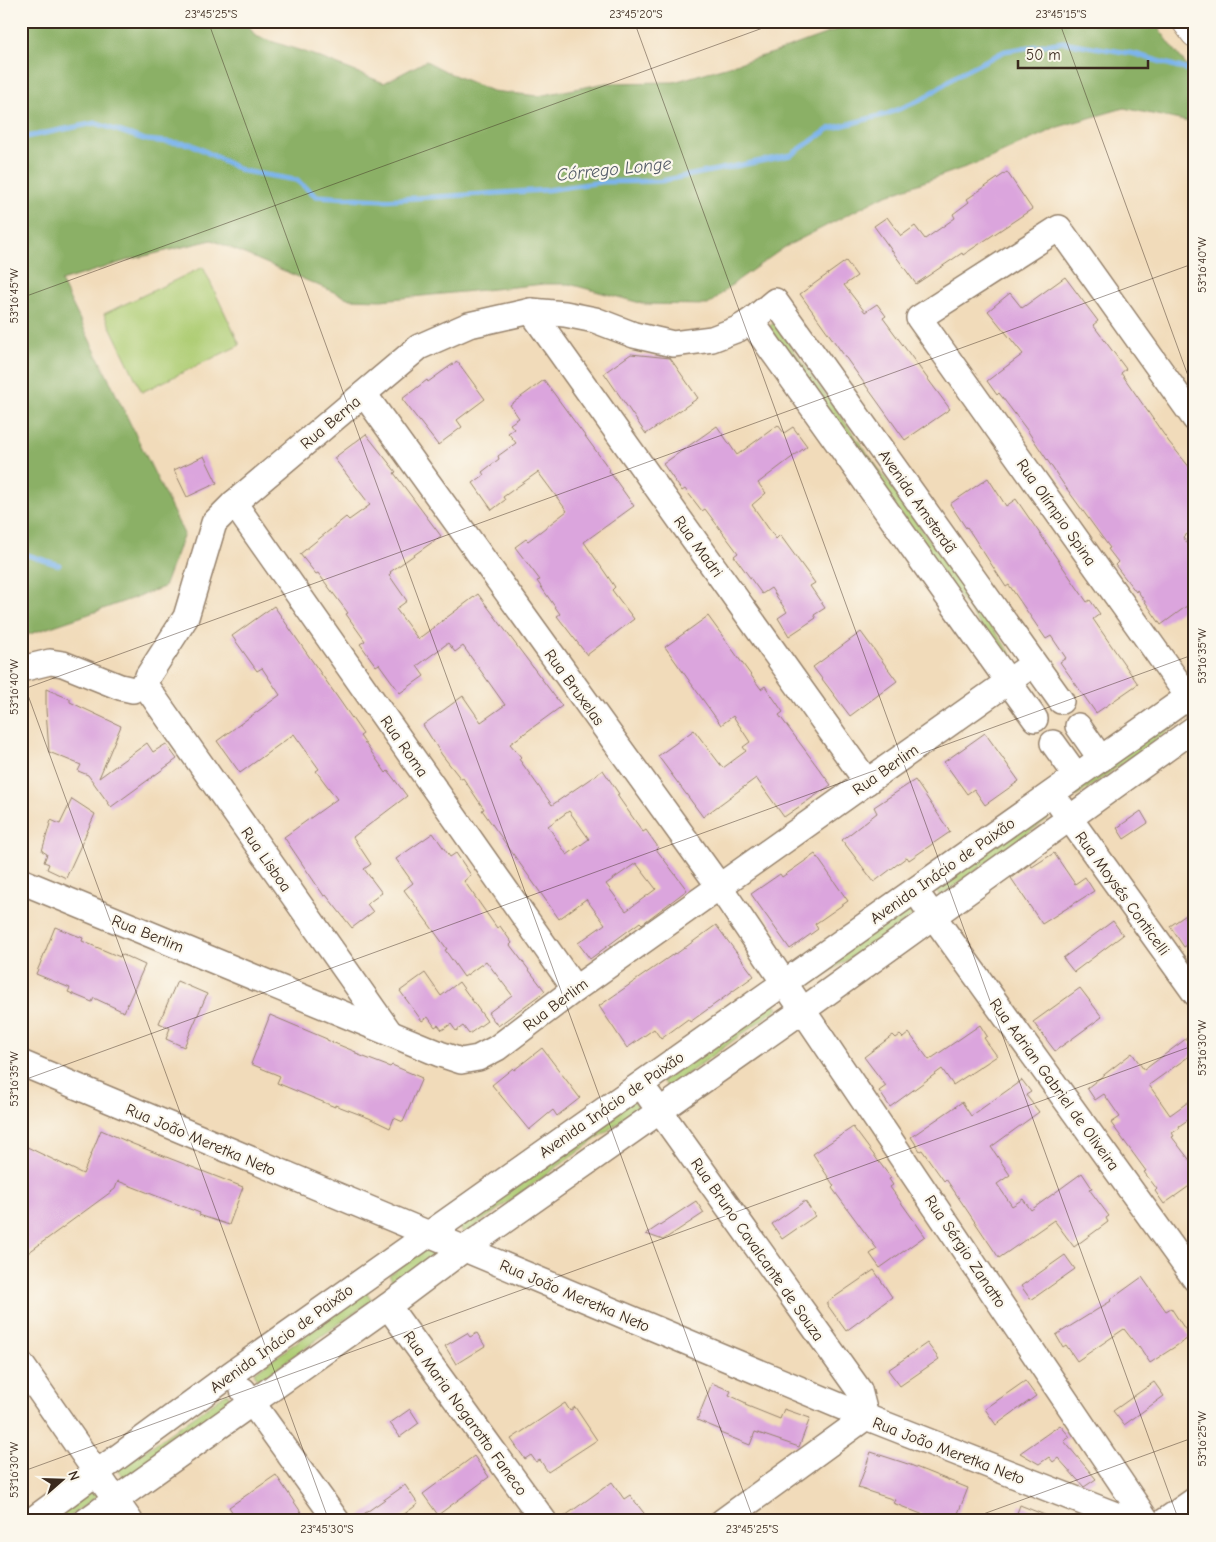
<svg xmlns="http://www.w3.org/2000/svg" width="1216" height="1542" viewBox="0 0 1216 1542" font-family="'Comic Neue',sans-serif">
<rect width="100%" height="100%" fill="#fbf7ec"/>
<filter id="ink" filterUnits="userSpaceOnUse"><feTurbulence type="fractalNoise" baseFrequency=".02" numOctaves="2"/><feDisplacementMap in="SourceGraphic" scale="10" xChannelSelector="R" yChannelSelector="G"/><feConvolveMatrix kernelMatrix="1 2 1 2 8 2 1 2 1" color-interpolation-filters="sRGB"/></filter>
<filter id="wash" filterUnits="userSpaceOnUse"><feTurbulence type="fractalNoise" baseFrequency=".0096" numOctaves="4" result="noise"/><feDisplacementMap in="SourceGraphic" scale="20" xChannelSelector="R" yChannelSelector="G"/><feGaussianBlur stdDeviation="1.12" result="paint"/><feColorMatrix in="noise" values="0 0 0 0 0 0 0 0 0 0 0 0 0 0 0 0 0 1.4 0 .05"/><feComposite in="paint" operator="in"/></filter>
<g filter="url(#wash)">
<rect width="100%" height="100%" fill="#f1dbba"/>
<g fill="#afcd75" stroke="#757c4a">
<polygon points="203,267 240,345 142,392 104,314"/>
<polygon points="774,323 1017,662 1010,667 767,328"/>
<polygon points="1177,714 1182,721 1077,796 1074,796 1072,793"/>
<polygon points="1043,810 1049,818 940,896 934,888"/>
<polygon points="910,904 917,913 805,988 799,981"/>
<polygon points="773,1001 778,1008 668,1088 662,1081"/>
<polygon points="633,1100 639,1108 464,1234 459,1226"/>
<polygon points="432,1245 437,1252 394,1283 389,1275"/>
<polygon points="366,1292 372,1300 259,1381 254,1373"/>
<polygon points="227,1393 233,1403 124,1479 118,1470"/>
<polygon points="93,1487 99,1495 64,1521 46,1521"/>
</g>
<polygon fill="#8bb066" stroke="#636d42" points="21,21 246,21 255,36 308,53 384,83 426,61 449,73 492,91 538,96 606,83 674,82 773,53 861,21 1153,21 1195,77 1195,120 1189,122 1124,108 1058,127 988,159 884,196 785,247 738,280 708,305 644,304 569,284 544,284 381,300 350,299 212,240 132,259 61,281 184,534 164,587 89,614 21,637"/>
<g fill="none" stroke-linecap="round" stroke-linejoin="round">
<g stroke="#7cb4ec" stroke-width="5">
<polyline points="21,138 95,123 146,140 191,144 243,171 296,180 316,196 382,200 547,190 602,182 661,181 791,155 829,129 887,114 921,100 959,74 1005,51 1063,42 1135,54 1195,72"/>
<polyline points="21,553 59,565"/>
</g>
</g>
<g id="blocks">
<g fill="#dba5dd" fill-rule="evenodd">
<polygon points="1007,172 1032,209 963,255 962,253 916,284 874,226 887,217 901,236 915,226 925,239 955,218 953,214 969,202 967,199"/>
<polygon points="846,261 857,276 844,285 865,312 877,304 886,316 883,318 950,409 905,440 800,294"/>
<polygon points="1065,277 1098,321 1093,325 1126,369 1121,373 1169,442 1195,474 1195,529 1183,537 1195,554 1195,600 1161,625 1137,590 1136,592 1115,565 1118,562 1108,549 1110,548 1064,485 1027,430 999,393 997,395 987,381 1023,354 988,311 1010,293 1022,308"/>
<polygon points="631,354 670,358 698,398 646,434 604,373"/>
<polygon points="457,361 485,399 457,420 462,427 438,445 402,399 427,380 428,382"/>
<polygon points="544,380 610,470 609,471 634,506 584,542 615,587 612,590 634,619 587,655 557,616 560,614 537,581 540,580 515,547 526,539 528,541 567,511 538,472 503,497 505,500 492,510 473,483 484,475 482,472 499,459 498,456 516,443 508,433 514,429 510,424 519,418 510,405"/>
<polygon points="778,425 784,433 793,427 807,446 758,483 766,493 752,505 776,539 780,535 815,583 810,586 825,608 814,615 816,618 789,636 778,618 787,612 771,588 762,594 734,556 738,553 705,509 702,511 685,489 682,491 663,464 717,426 737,455"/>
<path d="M366 434 396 472 394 473 441 536 390 572 391 573 389 575 407 601 396 609 418 639 478 594 562 706 510 744 521 757 519 759 552 805 603 770 619 794 617 795 643 832 646 830 658 847 656 849 687 890 646 921 642 924 640 922 590 959 578 943 605 924 586 899 559 919 482 810 484 809 463 778 461 779 442 755 423 725 463 696 481 722 505 705 463 646 455 652 448 643 417 666 424 676 400 693 379 664 376 666 360 644 365 641 346 614 348 613 318 573 316 574 300 554 346 517 349 520 370 505 334 458ZM569 811 589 839 567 855 548 826ZM636 863 656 889 626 911 606 884Z"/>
<polygon points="204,456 217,483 187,497 174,470"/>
<polygon points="988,478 1006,506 1016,499 1087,602 1090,600 1100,614 1093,619 1138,684 1096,713 1060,662 1066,658 1051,636 1046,639 1009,585 1006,587 967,527 966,528 950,504"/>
<polygon points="274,606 363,734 360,736 386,773 388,771 407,796 353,837 371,864 364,869 382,893 367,904 373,912 352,928 326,895 324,896 284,837 337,799 316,771 319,769 294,734 240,773 217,741 280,695 262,668 257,671 232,636"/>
<polygon points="708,616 761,689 765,686 783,712 779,715 831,785 784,817 756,778 703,817 658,756 694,730 723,768 746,751 743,747 750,742 733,716 721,725 665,647"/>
<polygon points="861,632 897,681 850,716 813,667"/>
<polygon points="46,689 70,699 70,702 121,726 99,778 147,743 153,752 166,744 177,759 111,807 88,775 78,771 81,765 49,752 46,710"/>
<polygon points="985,733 1019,781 985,805 974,789 967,794 944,762"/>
<polygon points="915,780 950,832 909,860 907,857 874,882 842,840 877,813 874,807"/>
<polygon points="72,799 95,814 66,878 47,869 49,864 44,862 47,854 42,851 51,820 60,824"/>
<polygon points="1141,811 1148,823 1124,839 1117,828"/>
<polygon points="433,833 450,857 456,853 471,875 464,881 497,928 500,926 512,943 510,945 545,991 498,1026 488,1013 512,995 486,961 464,977 445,950 447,949 404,890 413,883 396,859"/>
<polygon points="1054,853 1075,884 1085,877 1094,891 1042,924 1011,878 1030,864 1032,867"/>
<polygon points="815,854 848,901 815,924 818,929 790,949 751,894 780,874 782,877"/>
<polygon points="1195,909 1195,940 1184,947 1170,926"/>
<polygon points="1113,921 1123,935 1074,972 1063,958"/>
<polygon points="716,925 754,976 690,1022 688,1019 661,1039 654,1029 627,1048 599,1006 675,953 676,954"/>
<polygon points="55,927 83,938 82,941 120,957 121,954 145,965 124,1012 94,998 92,1002 68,992 70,988 36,974"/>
<polygon points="425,973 441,996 459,982 487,1021 469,1034 463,1026 456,1031 451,1024 442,1030 438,1025 435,1027 428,1017 422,1021 400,991"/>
<polygon points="177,981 207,994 184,1047 166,1039 170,1028 159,1023"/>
<polygon points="1080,988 1102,1017 1055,1051 1033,1022"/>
<polygon points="270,1015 327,1039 327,1040 356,1052 356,1054 390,1067 392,1065 422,1078 403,1122 394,1118 390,1128 369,1118 335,1105 335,1107 277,1083 280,1076 251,1064"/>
<polygon points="980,1025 987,1036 984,1038 997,1056 953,1085 942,1069 890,1107 879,1091 886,1086 864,1057 893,1035 896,1038 900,1035 903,1038 909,1033 929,1060"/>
<polygon points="1187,1038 1195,1052 1149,1085 1170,1115 1195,1097 1195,1115 1179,1126 1180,1128 1172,1133 1174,1136 1172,1137 1195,1167 1195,1182 1164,1204 1155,1191 1157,1189 1144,1172 1146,1171 1111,1123 1120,1117 1104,1094 1095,1100 1087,1088 1132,1053 1144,1070"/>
<polygon points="542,1048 580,1098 557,1116 553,1110 529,1130 492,1085 513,1068 514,1070"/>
<polygon points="1022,1080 1031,1092 1026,1095 1039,1112 991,1147 1010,1175 997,1184 1012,1206 1023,1199 1031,1210 1082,1173 1092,1188 1089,1189 1109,1216 1106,1218 1108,1222 1074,1247 1054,1220 999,1258 946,1179 944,1181 922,1150 920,1151 911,1137 962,1102 971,1116"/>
<polygon points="853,1127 891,1178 889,1179 893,1185 890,1187 925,1236 880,1268 870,1254 877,1249 832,1188 834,1186 813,1154"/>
<polygon points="101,1130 133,1144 243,1187 229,1225 199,1215 200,1213 118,1181 115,1189 21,1258 21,1144 83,1174"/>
<polygon points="696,1201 704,1213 663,1240 646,1234"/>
<polygon points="805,1201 815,1216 782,1239 772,1224"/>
<polygon points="1065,1255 1075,1269 1031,1300 1021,1286"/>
<polygon points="874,1270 892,1297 846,1331 826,1303"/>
<polygon points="1142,1277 1166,1311 1171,1308 1190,1337 1150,1363 1139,1346 1138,1347 1124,1329 1077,1361 1066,1345 1063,1347 1056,1335 1111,1301 1110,1300"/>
<polygon points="467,1333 470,1337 477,1333 485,1346 456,1364 445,1346"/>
<polygon points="927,1343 939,1359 900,1386 888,1370"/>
<polygon points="1025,1381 1036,1396 996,1425 985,1409"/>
<polygon points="1154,1382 1164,1396 1124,1425 1113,1411"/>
<polygon points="712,1383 731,1391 729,1395 746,1403 745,1405 780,1419 784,1409 810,1418 799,1447 755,1432 750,1445 720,1433 721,1430 697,1420"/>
<polygon points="565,1403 570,1411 575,1407 597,1440 548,1472 540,1460 536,1462 531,1455 525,1459 511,1439"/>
<polygon points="410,1409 419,1423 400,1437 390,1423"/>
<polygon points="1060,1425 1070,1437 1064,1441 1096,1479 1084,1487 1058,1458 1053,1462 1049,1457 1039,1464 1020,1453"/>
<polygon points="871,1452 908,1464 968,1488 955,1521 939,1521 893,1503 895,1500 858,1488"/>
<polygon points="474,1456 489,1477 438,1515 423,1494"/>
<polygon points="276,1475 307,1521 238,1521 229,1507"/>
<polygon points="612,1482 624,1499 630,1495 650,1521 558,1521"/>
<polygon points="405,1485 418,1504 395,1521 354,1521"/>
<polygon points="1020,1505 1057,1520 1057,1521 1014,1521"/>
</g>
</g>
</g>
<g filter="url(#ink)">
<use href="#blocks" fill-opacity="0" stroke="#96826c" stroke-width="1"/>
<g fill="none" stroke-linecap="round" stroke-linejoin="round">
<g stroke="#96826c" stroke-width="28">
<g id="minor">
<polyline points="531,311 867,782"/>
<polyline points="751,321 1035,719"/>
<polyline points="364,394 719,886 1147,1521"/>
<polyline points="1195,419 1059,228 919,318 1195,706"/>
<polyline points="234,503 575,989"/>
<polyline points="21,669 50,662 63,664 120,687 133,690 145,685 148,676 186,617 214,523 234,503 419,347 469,325 531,311 565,314 595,320 634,335 673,344 712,339 738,329 751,321 775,301 1061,701"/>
<polyline points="145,685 390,1033"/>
<polyline points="1078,726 1101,759"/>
<polyline points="1053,743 1076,775"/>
<polyline points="1060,805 1195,993"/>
<polyline points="21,881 440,1054 461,1061 478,1058 497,1048 575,989 1033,664"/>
<polyline points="923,902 1195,1279"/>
<polyline points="21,1063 866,1417 1131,1521"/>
<polyline points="649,1096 859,1390 866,1417 723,1521"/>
<polyline points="388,1306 544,1521"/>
<polyline points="21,1364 130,1521"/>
<polyline points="243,1390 337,1521"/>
<polyline points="31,1521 231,1374 1195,692"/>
<polyline points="86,1521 388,1306 464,1249 803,1010 1195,728"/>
<polyline points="1165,1521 1195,1500"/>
</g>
</g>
<g stroke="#96826c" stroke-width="30">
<polyline id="major" points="1186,21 1195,33"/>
</g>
<use href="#minor" stroke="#fff" stroke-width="25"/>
<use href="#major" stroke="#fff" stroke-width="28"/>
</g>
</g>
<path fill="none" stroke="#3b2a1e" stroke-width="1" stroke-opacity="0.45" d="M208 21 754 1521M634 21 1179 1521M1059 21 1195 395M21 298 782 21M21 676 329 1521M21 690 1195 263M21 1081 1195 654M21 1472 1195 1045M964 1521 1195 1437"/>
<g text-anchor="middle" stroke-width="4.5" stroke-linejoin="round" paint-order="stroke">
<g font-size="16" fill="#3b2a1e" stroke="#fbf7ec">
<text transform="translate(330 422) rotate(-40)" y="6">Rua Berna</text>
<text transform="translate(918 501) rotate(55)" y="6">Avenida Amsterdã</text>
<text transform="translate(1057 512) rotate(55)" y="6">Rua Olímpio Spina</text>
<text transform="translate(699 546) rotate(54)" y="6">Rua Madri</text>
<text transform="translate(575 687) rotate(54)" y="6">Rua Bruxelas</text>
<text transform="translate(405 746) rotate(55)" y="6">Rua Roma</text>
<text transform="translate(885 769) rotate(-35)" y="6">Rua Berlim</text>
<text transform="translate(267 859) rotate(55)" y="6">Rua Lisboa</text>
<text transform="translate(942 870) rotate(-35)" y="6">Avenida Inácio de Paixão</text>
<text transform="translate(1123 893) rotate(54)" y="6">Rua Moysés Conticelli</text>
<text transform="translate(148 933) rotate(22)" y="6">Rua Berlim</text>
<text transform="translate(555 1004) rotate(-37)" y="6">Rua Berlim</text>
<text transform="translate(1055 1084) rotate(54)" y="6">Rua Adrian Gabriel de Oliveira</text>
<text transform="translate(611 1104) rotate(-35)" y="6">Avenida Inácio de Paixão</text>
<text transform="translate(201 1139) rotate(23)" y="6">Rua João Meretka Neto</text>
<text transform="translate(758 1249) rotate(55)" y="6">Rua Bruno Cavalcante de Souza</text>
<text transform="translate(966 1251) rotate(56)" y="6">Rua Sérgio Zanatto</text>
<text transform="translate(575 1295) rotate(23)" y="6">Rua João Meretka Neto</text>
<text transform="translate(281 1338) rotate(-36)" y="6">Avenida Inácio de Paixão</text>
<text transform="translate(466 1413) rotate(54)" y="6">Rua Maria Nogarotto Faneco</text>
<text transform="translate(949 1450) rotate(21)" y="6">Rua João Meretka Neto</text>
</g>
<g font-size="18" font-style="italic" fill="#525a66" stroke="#fbf7ec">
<text transform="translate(614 169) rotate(-6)" y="6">Córrego Longe</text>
</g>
</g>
<rect width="1216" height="1542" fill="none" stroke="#fbf7ec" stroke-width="55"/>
<g transform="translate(62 1480) rotate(70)" stroke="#fbf7ec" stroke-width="4" paint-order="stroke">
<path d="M0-4L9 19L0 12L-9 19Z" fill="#3b2a1e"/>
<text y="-8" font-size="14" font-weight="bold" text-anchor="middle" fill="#3b2a1e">N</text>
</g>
<path d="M1018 60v8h130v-8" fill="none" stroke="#3b2a1e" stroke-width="2.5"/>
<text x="1026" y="60" font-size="15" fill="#3b2a1e" stroke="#fbf7ec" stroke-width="4" paint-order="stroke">50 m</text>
<rect x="28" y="28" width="1160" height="1486" fill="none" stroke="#3b2a1e" stroke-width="2"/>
<g font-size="12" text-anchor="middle" fill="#3b2a1e">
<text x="211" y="18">23°45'25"S</text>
<text x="636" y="18">23°45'20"S</text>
<text x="1061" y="18">23°45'15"S</text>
<text transform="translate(1202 265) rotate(-90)" y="4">53°16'40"W</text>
<text transform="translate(14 296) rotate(-90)" y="4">53°16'45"W</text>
<text transform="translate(1202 656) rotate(-90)" y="4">53°16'35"W</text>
<text transform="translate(14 687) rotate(-90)" y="4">53°16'40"W</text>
<text transform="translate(1202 1048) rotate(-90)" y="4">53°16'30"W</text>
<text transform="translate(14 1079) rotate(-90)" y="4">53°16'35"W</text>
<text transform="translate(1202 1439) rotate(-90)" y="4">53°16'25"W</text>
<text transform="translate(14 1470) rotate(-90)" y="4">53°16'30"W</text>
<text x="327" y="1533">23°45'30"S</text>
<text x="752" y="1533">23°45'25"S</text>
</g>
</svg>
